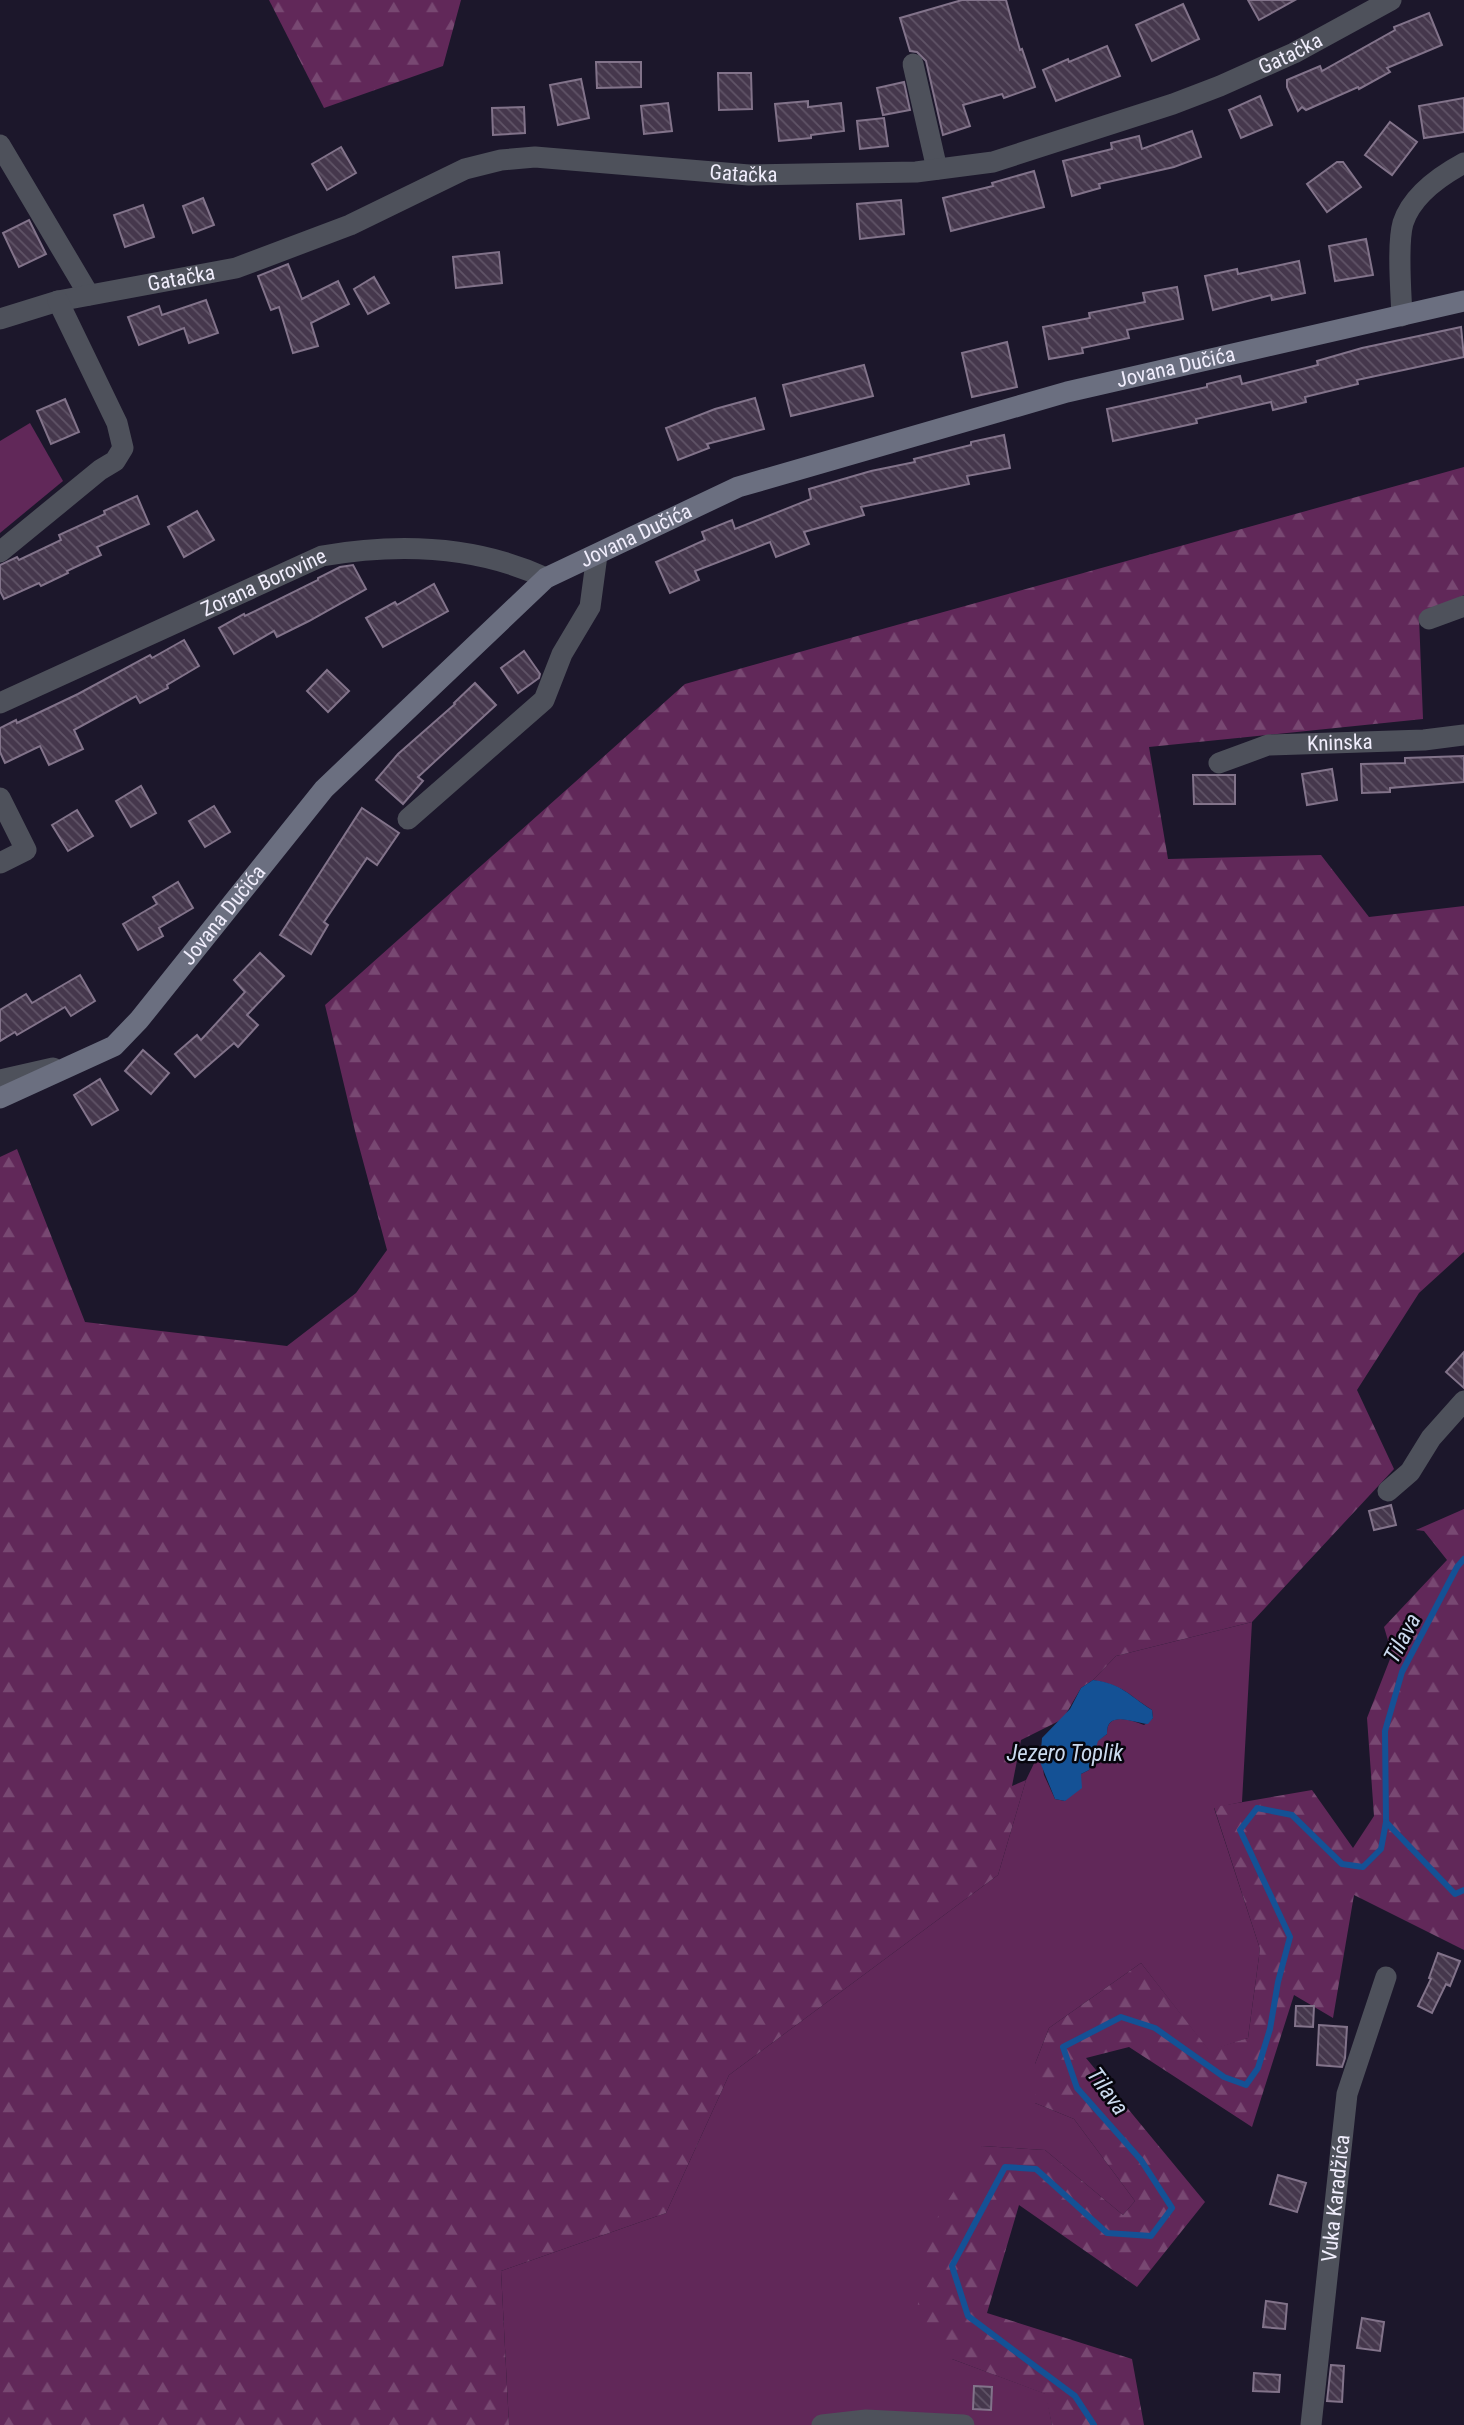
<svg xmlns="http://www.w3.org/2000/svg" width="1464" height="2425" viewBox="0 0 1464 2425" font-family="'Roboto Condensed',sans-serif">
<defs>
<pattern id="forest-firs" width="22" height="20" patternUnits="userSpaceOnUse" patternTransform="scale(1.75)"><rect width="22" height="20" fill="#612859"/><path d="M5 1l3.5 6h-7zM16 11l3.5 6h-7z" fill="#784872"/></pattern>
<pattern id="building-back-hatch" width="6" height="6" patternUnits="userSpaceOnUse" patternTransform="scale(1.75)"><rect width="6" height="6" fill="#45374c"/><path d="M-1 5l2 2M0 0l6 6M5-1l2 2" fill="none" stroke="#605467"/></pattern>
</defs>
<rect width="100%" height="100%" fill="#1c172b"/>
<g fill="#612859">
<polygon points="30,423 63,481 0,533 0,441"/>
<path d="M1252 1622 1242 1802 1214 1808 1260 1949 1248 2038 1209 2051 1141 1963 1049 2028 1035 2064V2103L1074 2119 1135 2201 1123 2215 1045 2150 982 2146 952 2359 1046 2394 1052 2425H509L501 2271 666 2213 729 2075 998 1875 1026 1780 1040 1751 1044 1775 1055 1799 1065 1801 1081 1774 1089 1770 1097 1741 1107 1734C1106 1711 1131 1720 1144 1725L1153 1718 1152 1710C1127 1694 1125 1686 1093 1680L1116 1656Z"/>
</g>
<g fill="url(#forest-firs)">
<polygon points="269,0 461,0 443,66 324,108"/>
<polygon points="1464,467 1464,595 1419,617 1423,719 1149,747 1168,859 1321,855 1369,917 1464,906 1464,1252 1419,1293 1357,1390 1394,1469 1252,1622 1116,1656 1093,1680 1081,1688 1063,1719 1021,1740 1012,1786 1026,1780 998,1875 729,2075 666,2213 501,2271 509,2425 0,2425 0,1157 17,1149 85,1322 287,1346 356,1293 387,1250 356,1135 325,1005 685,684"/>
<polygon points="1464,1509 1464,1950 1354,1895 1333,2018 1294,1995 1252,2127 1129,2047 1086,2058 1205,2202 1137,2287 1019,2205 987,2313 1132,2359 1144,2425 1052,2425 1045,2394 952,2359 917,2310 929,2231 982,2146 1045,2150 1123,2215 1135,2201 1074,2119 1035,2103 1035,2064 1049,2028 1141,1963 1209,2050 1248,2038 1260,1949 1214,1807 1312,1790 1353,1848 1374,1816 1367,1718 1392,1654 1384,1627 1447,1560 1424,1531 1416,1530"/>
</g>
<path fill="#145195" d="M1093 1680C1123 1684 1128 1695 1152 1710L1153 1718 1148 1724C1134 1723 1106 1709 1107 1734L1098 1741 1089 1770 1081 1774 1082 1788 1065 1801 1055 1799 1040 1762 1042 1738 1070 1709 1081 1688Z"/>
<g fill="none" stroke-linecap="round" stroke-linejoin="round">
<g stroke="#145195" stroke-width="6">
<polyline points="1386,1822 1385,1731 1402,1672 1457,1567 1464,1559"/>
<polyline points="1094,2425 1075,2396 968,2316 952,2266 1005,2167 1036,2169 1107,2233 1151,2236 1172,2208 1141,2160 1077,2088 1063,2047 1121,2017 1155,2028 1224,2077 1246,2085 1258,2068 1270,2029 1278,1982 1290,1937 1240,1830 1257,1808 1292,1815 1342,1864 1363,1867 1381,1849 1386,1822 1455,1894 1464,1890"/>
</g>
</g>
<g fill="url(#building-back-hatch)" stroke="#82738a" stroke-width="2">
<polygon points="962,0 1006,0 1020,50 1022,49 1035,87 1004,98 1002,94 963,105 970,126 943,135 926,61 917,52 910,51 900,18"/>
<polygon points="1248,0 1295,0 1259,20"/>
<polygon points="1183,4 1199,39 1152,61 1136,25"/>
<polygon points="1429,13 1442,45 1387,68 1390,72 1359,89 1358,87 1306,110 1302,107 1298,111 1287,87 1287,80 1320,66 1322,71 1395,30 1394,27"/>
<polygon points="1107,46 1120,76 1056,101 1043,70 1068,59 1069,62"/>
<polygon points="596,62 641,62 641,87 597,88"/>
<polygon points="718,73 751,73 752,109 719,110"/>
<polygon points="581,79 589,118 558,125 550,85"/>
<polygon points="904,82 910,110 883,115 877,88"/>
<polygon points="1260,96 1272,125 1241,138 1229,110"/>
<polygon points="1464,98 1464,132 1424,138 1419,106"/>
<polygon points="808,101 808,107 841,103 844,131 811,135 811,138 779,141 775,104"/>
<polygon points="668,103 672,131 644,134 641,106"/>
<polygon points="524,107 525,133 493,135 492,108"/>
<polygon points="884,118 888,146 860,149 857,121"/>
<polygon points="1390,122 1417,142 1392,175 1365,155"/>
<polygon points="1192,131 1201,157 1174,167 1099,184 1100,188 1072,196 1063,161 1112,149 1111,143 1139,136 1142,149"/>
<polygon points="341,147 356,173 327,190 312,164"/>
<polygon points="1337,162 1343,162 1361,187 1327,212 1307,184"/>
<polygon points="1034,171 1044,207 951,231 943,198 993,186 992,183"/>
<polygon points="203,198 214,225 193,233 183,206"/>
<polygon points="901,200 904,234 860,239 857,204"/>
<polygon points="143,205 154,237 125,247 114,215"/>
<polygon points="29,220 46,254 19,267 3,233"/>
<polygon points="1366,239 1373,275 1335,281 1329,246"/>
<polygon points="499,252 502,283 456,288 453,257"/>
<polygon points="1299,261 1305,293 1272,300 1271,295 1213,310 1205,276 1237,269 1238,274"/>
<polygon points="288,264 302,299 338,281 349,304 311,323 318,346 293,353 279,307 271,310 258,276"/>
<polygon points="374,277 389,303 368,314 354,289"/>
<polygon points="1177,287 1183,319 1127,330 1129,338 1082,348 1083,353 1049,359 1043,327 1090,318 1089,313 1145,302 1143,293"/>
<polygon points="206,300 218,333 189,343 184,328 139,345 128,317 159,306 162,315"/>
<polygon points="1461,327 1464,357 1357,380 1358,384 1305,397 1306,402 1273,410 1271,402 1196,419 1197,423 1113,441 1107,409 1207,387 1207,384 1240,376 1242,384 1318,365 1317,361 1362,348"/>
<polygon points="1007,342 1017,387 972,397 962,353"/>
<polygon points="864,365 873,396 791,416 783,385"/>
<polygon points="755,398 764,429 707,444 709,448 678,460 666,428 715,409"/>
<polygon points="65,399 79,432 51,444 37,411"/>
<polygon points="1004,435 1010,468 967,476 969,484 861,507 864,515 804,532 809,544 776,557 770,542 695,571 699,580 670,593 656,562 705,540 702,532 732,520 735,529 811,499 809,489 871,471 915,462 914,459 971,445 971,442"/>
<polygon points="137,496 149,524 97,547 101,555 67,571 68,573 41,586 39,583 4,599 0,591 0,565 17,557 19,560 61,540 59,535 105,514 104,511"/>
<polygon points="197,511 214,540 184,557 168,527"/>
<polygon points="353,565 366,589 309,621 277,637 274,631 234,654 219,628 244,614 245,616 318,580 318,578 340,567"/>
<polygon points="434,584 448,611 383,647 366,618 395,602 397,605"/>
<polygon points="184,640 199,666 167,685 168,688 140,703 136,696 74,730 83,749 49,765 40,746 5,763 0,752 0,728 16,720 17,723 78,694 150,655 152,658"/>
<polygon points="524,651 540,674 539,678 518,693 501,668"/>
<polygon points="327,670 349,691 328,712 307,691"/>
<polygon points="475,683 496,705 418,777 423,781 403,804 376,780 398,754 455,704 454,703"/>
<polygon points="1464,756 1464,782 1390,788 1390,792 1362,793 1361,764 1405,763 1405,758"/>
<polygon points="1332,769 1337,800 1307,805 1302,774"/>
<polygon points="1193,775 1235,775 1235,804 1194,804"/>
<polygon points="141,786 156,813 131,827 116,801"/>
<polygon points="214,806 230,832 205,847 189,821"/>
<polygon points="362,808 399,833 377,865 367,858 324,922 328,925 311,954 280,935"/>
<polygon points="77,810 93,836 68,851 52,825"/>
<polygon points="178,882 193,908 159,928 163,936 138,950 123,924 157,904 153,897"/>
<polygon points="260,953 284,976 247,1015 258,1025 238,1047 234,1043 195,1077 175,1054 197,1035 201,1040 245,992 234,980"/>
<polygon points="80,975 95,1001 71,1016 65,1007 17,1035 15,1032 0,1041 0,1010 26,994 32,1003"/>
<polygon points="143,1050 169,1073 151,1094 125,1071"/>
<polygon points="100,1079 118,1110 92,1125 74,1095"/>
<polygon points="1464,1352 1464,1388 1446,1372"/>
<polygon points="1391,1505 1396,1525 1374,1530 1369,1511"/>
<polygon points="1438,1953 1460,1961 1450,1986 1446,1984 1432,2013 1418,2006 1431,1979 1429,1978"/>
<polygon points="1296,2006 1314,2006 1313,2027 1295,2026"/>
<polygon points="1319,2025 1347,2027 1345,2058 1342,2067 1317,2065"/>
<polygon points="1278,2175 1306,2183 1297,2212 1270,2204"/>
<polygon points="1266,2301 1287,2304 1285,2329 1263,2327"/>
<polygon points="1362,2318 1384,2322 1380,2351 1357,2348"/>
<polygon points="1331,2365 1344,2366 1342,2402 1327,2401"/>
<polygon points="1254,2373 1280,2375 1279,2392 1253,2391"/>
<polygon points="974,2386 992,2387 991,2410 973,2409"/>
</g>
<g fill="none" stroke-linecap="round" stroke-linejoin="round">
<g stroke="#4e515b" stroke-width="21">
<polyline points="913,64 937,169"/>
<polyline points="0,145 89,295"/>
<path d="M1402 316C1401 292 1397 244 1403 223 1412 195 1440 176 1464 163"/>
<path id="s1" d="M0 319 58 301 236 268 350 225 465 169 501 160 535 157 749 175 916 172 993 162 1173 104 1220 86 1294 53 1391 0"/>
<polyline points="0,552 100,470 115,461 123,448 117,423 58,301"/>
<polyline points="1429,619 1464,606"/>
<path id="s2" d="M0 703 322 556C397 543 475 545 546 578"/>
<path id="s3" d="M1219 763 1268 745 1424 740 1464 735"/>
<polyline points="0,798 26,850 0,863"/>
<polyline points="408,819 544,700 562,654 590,607 597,555"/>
<polyline points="0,1080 53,1068"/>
<polyline points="1388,1491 1410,1472 1431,1438 1464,1401"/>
<polyline points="822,2425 866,2420 964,2425"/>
<path id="s4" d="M1311 2425 1347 2094 1386 1977"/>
</g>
<path stroke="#6b6f80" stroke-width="21" id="s5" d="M0 1098 114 1046 139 1020 324 789 546 578 738 487 1067 392 1464 301"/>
</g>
<g text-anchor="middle" stroke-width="5" stroke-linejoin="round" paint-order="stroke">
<g font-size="21" fill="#f0edfc" stroke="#06050c">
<text dy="7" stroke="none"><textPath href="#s1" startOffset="1339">Gatačka</textPath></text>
<text dy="7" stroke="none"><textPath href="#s1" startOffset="772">Gatačka</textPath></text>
<text dy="7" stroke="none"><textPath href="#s1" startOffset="186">Gatačka</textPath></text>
<text dy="7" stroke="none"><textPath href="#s5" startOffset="1430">Jovana Dučića</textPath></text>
<text dy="7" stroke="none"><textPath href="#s5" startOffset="863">Jovana Dučića</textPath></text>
<text dy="7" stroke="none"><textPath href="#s2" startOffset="290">Zorana Borovine</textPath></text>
<text dy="7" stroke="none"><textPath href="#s3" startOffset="124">Kninska</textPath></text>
<text dy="7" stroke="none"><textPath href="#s5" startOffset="296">Jovana Dučića</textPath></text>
<text dy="7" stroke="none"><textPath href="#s4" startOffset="228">Vuka Karadžića</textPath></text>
</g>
<g font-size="23" font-style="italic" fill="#cad9ed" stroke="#06050c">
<text transform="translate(1402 1638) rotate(-62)" y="8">Tilava</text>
<text x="1065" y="1761">Jezero Toplik</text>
<text transform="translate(1108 2091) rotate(54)" y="8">Tilava</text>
</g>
</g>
</svg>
